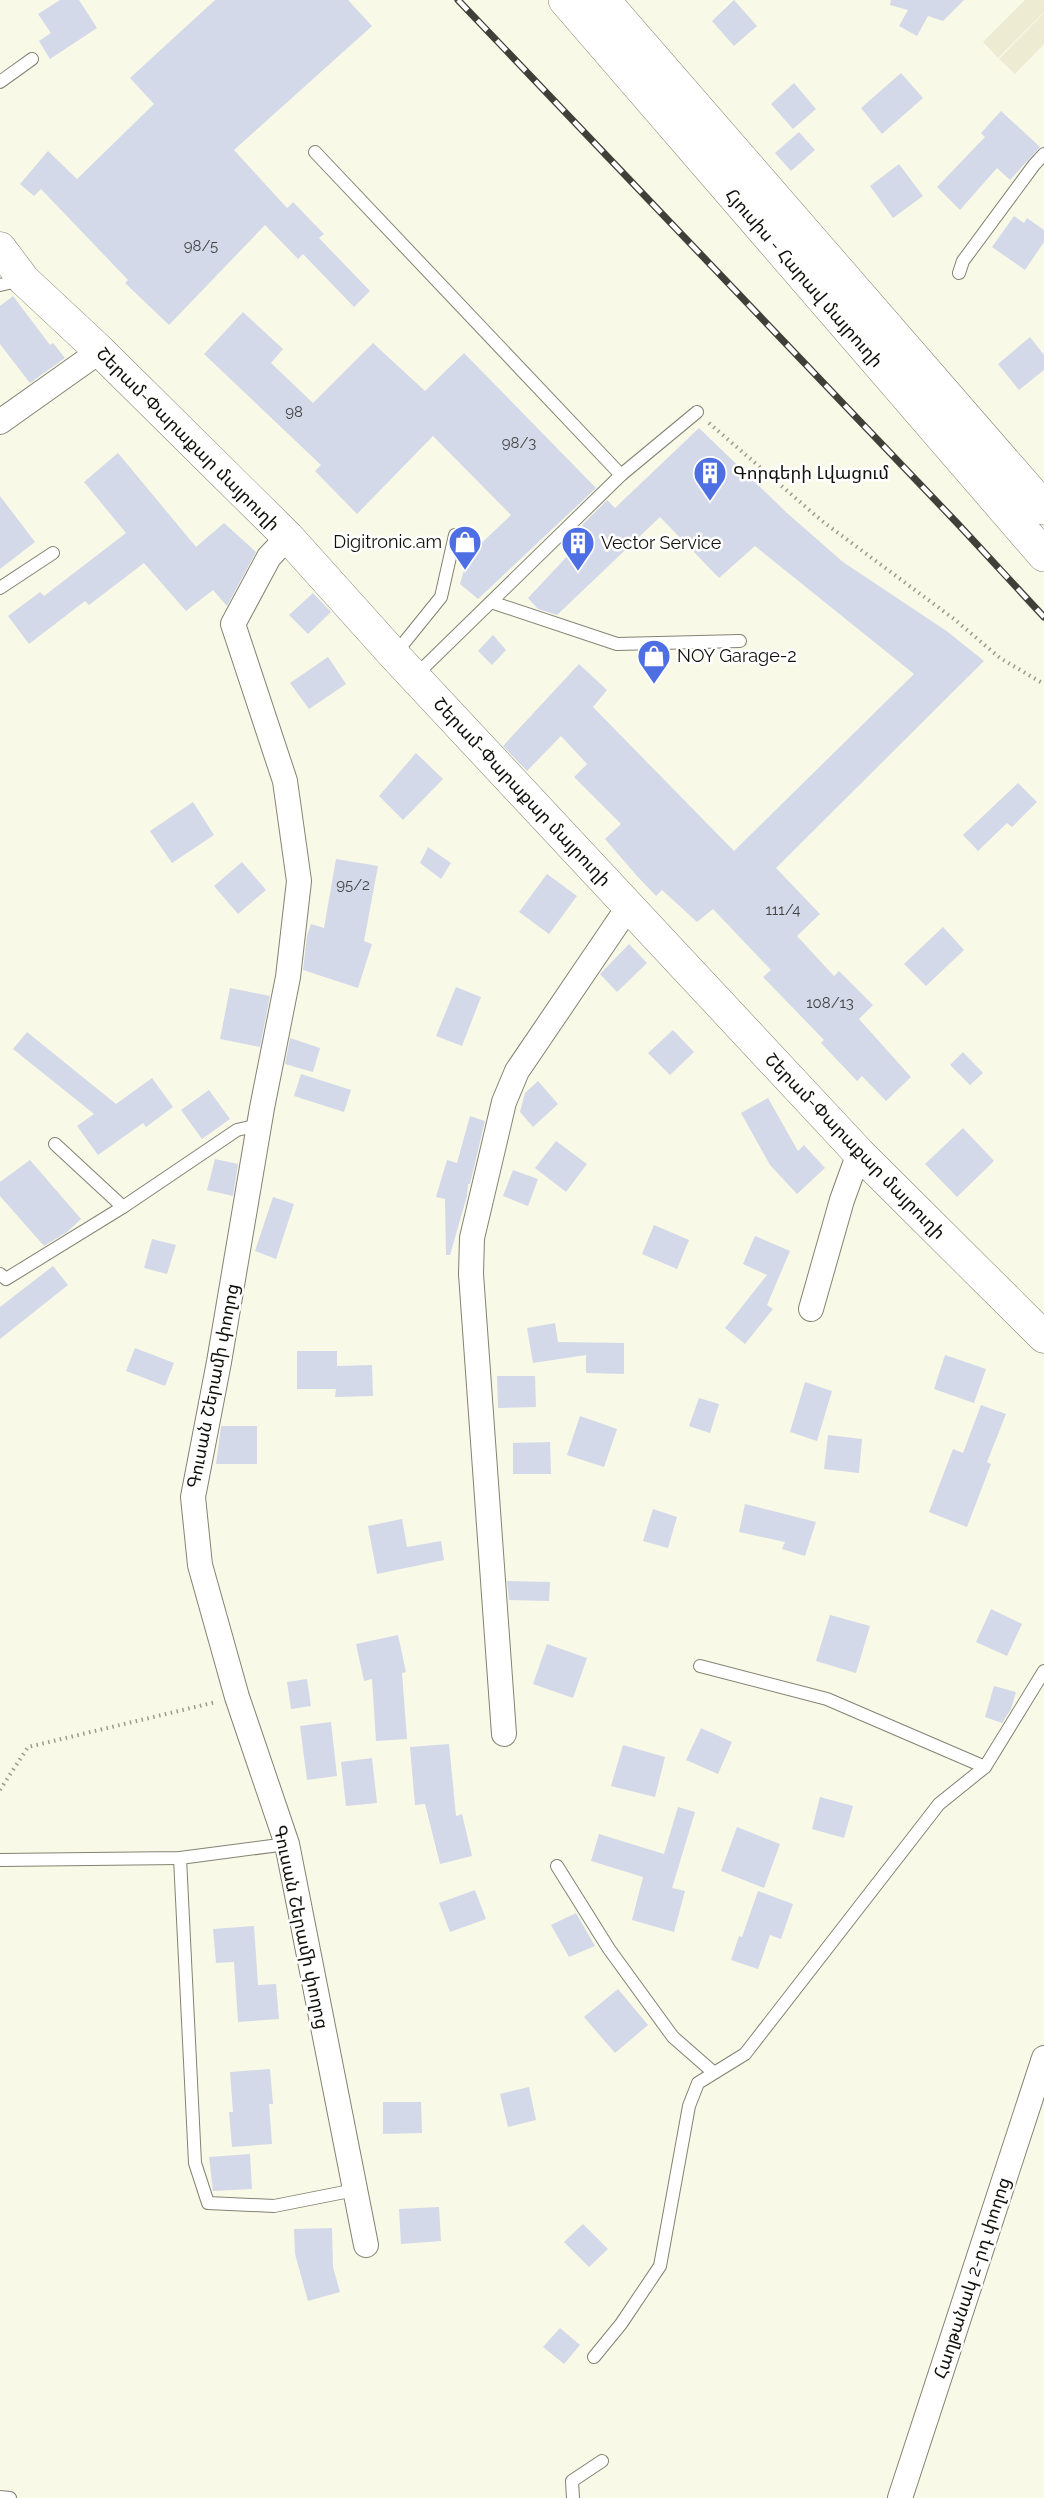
<svg xmlns="http://www.w3.org/2000/svg" width="1044" height="2498" viewBox="0 0 1044 2498" font-family="Raleway,'Noto Sans Armenian',sans-serif">
<rect width="100%" height="100%" fill="#f9f9e7"/>
<g fill="#edecd3">
<polygon points="1025,0 1044,0 1044,12 998,58 983,42"/>
<polygon points="1044,13 1044,44 1015,74 999,59"/>
</g>
<g fill="#d3d9e9">
<polygon points="60,0 79,0 97,28 50,59 39,41 51,33 38,14"/>
<polygon points="215,0 348,0 372,26 234,150 287,208 293,202 324,234 319,238 370,291 354,307 303,254 298,259 265,225 169,325 125,283 128,280 41,189 34,196 20,184 48,151 77,179 154,104 130,78"/>
<polygon points="734,0 757,26 734,46 712,21"/>
<polygon points="891,0 964,0 943,21 928,16 917,36 899,26 908,10 890,5"/>
<polygon points="901,73 923,98 882,134 861,108"/>
<polygon points="794,83 816,109 793,129 771,104"/>
<polygon points="1001,111 1040,147 1010,180 997,168 960,210 937,187 985,137 981,133"/>
<polygon points="799,132 815,150 791,171 775,153"/>
<polygon points="899,164 923,196 893,218 870,186"/>
<polygon points="1014,216 1024,223 1027,218 1044,230 1044,242 1025,270 992,247"/>
<polygon points="13,296 50,345 53,343 65,358 30,383 0,344 0,306"/>
<polygon points="243,312 283,349 271,363 313,403 373,343 425,391 464,353 596,488 478,599 460,584 468,556 511,515 433,436 357,514 315,471 321,465 204,354"/>
<polygon points="1030,337 1044,355 1044,370 1019,390 998,364"/>
<polygon points="699,428 787,513 843,562 948,632 984,661 776,868 820,914 797,936 834,976 839,971 873,1005 859,1019 911,1077 886,1101 862,1076 857,1081 821,1043 824,1040 763,977 771,970 713,909 697,922 662,890 656,896 637,876 605,839 621,824 574,777 587,764 561,736 527,771 503,746 579,664 607,690 593,707 734,851 914,674 755,546 719,578 660,517 557,615 538,609 528,598 589,533 582,525 607,500 615,508"/>
<polygon points="118,453 196,547 224,523 256,552 227,606 213,590 186,611 144,563 89,605 85,601 29,644 8,616 40,592 44,596 126,533 84,482"/>
<polygon points="0,496 35,542 0,569"/>
<polygon points="313,593 331,612 308,634 289,615"/>
<polygon points="493,635 506,650 492,665 478,651"/>
<polygon points="328,657 346,684 309,709 290,683"/>
<polygon points="416,753 443,779 403,820 379,796"/>
<polygon points="1018,783 1037,802 1012,827 1007,823 978,851 963,835"/>
<polygon points="193,802 214,835 172,863 150,831"/>
<polygon points="428,847 451,863 441,879 420,863"/>
<polygon points="336,859 378,866 364,941 372,944 358,988 303,970 307,936 311,924 324,928"/>
<polygon points="242,862 266,890 238,914 214,886"/>
<polygon points="547,874 577,896 549,934 519,912"/>
<polygon points="943,927 964,950 926,986 904,964"/>
<polygon points="629,944 647,963 617,992 600,974"/>
<polygon points="456,987 481,997 462,1046 436,1036"/>
<polygon points="230,988 270,996 260,1047 220,1039"/>
<polygon points="673,1030 694,1052 670,1075 648,1053"/>
<polygon points="27,1032 116,1104 152,1078 173,1107 146,1127 143,1123 98,1155 77,1126 94,1114 13,1049"/>
<polygon points="290,1038 320,1048 313,1072 285,1064"/>
<polygon points="963,1052 983,1073 970,1085 950,1065"/>
<polygon points="301,1074 351,1090 344,1112 294,1096"/>
<polygon points="538,1081 558,1104 533,1127 520,1112 525,1093"/>
<polygon points="209,1090 230,1119 202,1139 181,1110"/>
<polygon points="768,1098 798,1151 804,1145 825,1168 797,1194 770,1165 741,1113"/>
<polygon points="470,1116 485,1121 470,1184 468,1184 467,1196 450,1255 446,1255 445,1199 436,1197 447,1160 457,1163"/>
<polygon points="963,1128 994,1161 957,1197 925,1164"/>
<polygon points="556,1141 587,1164 566,1192 535,1168"/>
<polygon points="215,1159 238,1164 233,1196 207,1190"/>
<polygon points="30,1160 81,1219 67,1232 44,1246 0,1196 0,1182"/>
<polygon points="513,1170 538,1179 528,1206 503,1196"/>
<polygon points="273,1197 294,1204 276,1259 255,1251"/>
<polygon points="654,1225 689,1240 677,1269 642,1254"/>
<polygon points="755,1236 790,1251 767,1305 773,1309 745,1344 725,1328 767,1275 743,1264"/>
<polygon points="152,1239 176,1245 167,1274 144,1268"/>
<polygon points="53,1266 68,1285 0,1339 0,1307"/>
<polygon points="555,1323 558,1342 624,1343 624,1374 586,1373 586,1355 533,1363 527,1328"/>
<polygon points="135,1348 174,1363 165,1386 126,1371"/>
<polygon points="297,1351 337,1351 337,1366 372,1365 373,1396 335,1397 336,1389 297,1389"/>
<polygon points="945,1355 986,1369 974,1403 934,1389"/>
<polygon points="497,1376 535,1376 536,1407 498,1408"/>
<polygon points="805,1382 832,1391 817,1441 790,1432"/>
<polygon points="699,1398 719,1404 710,1433 689,1426"/>
<polygon points="981,1405 1006,1414 987,1462 991,1464 967,1527 929,1512 953,1449 963,1453"/>
<polygon points="580,1416 617,1429 604,1467 567,1455"/>
<polygon points="221,1426 257,1426 257,1464 216,1464"/>
<polygon points="828,1435 862,1439 859,1473 824,1469"/>
<polygon points="550,1442 551,1474 513,1474 513,1443"/>
<polygon points="745,1504 816,1522 805,1556 782,1549 785,1542 739,1532"/>
<polygon points="653,1509 677,1517 668,1548 643,1541"/>
<polygon points="402,1519 407,1547 441,1541 444,1560 377,1574 368,1526"/>
<polygon points="507,1581 550,1582 549,1601 509,1600"/>
<polygon points="991,1609 1022,1624 1007,1656 976,1642"/>
<polygon points="830,1615 870,1626 856,1673 816,1661"/>
<polygon points="398,1635 406,1672 402,1673 407,1739 376,1741 372,1679 364,1681 356,1644"/>
<polygon points="547,1644 587,1658 573,1698 533,1684"/>
<polygon points="307,1679 311,1706 291,1709 287,1682"/>
<polygon points="994,1686 1016,1692 1011,1709 1002,1723 985,1717"/>
<polygon points="331,1722 337,1776 307,1780 300,1726"/>
<polygon points="701,1728 732,1742 718,1774 686,1760"/>
<polygon points="449,1744 456,1816 462,1814 472,1856 440,1864 425,1804 415,1805 410,1747"/>
<polygon points="623,1745 665,1757 655,1797 611,1786"/>
<polygon points="372,1758 377,1803 346,1806 341,1762"/>
<polygon points="820,1797 853,1806 844,1838 812,1829"/>
<polygon points="678,1807 695,1812 672,1888 685,1891 674,1932 632,1920 643,1877 591,1861 599,1834 664,1854"/>
<polygon points="737,1827 780,1844 764,1888 721,1871"/>
<polygon points="475,1890 486,1919 450,1932 439,1903"/>
<polygon points="758,1891 793,1904 781,1939 770,1935 758,1969 731,1960 739,1936 742,1937"/>
<polygon points="576,1913 595,1946 569,1957 551,1925"/>
<polygon points="254,1926 258,1985 276,1984 279,2019 238,2022 234,1962 216,1963 213,1929"/>
<polygon points="618,1989 648,2025 615,2053 584,2017"/>
<polygon points="270,2069 273,2104 269,2104 272,2144 232,2147 229,2112 233,2112 230,2072"/>
<polygon points="529,2087 536,2120 508,2127 500,2094"/>
<polygon points="383,2102 421,2102 422,2133 383,2134"/>
<polygon points="250,2154 252,2189 213,2191 209,2157"/>
<polygon points="439,2207 441,2241 401,2244 399,2209"/>
<polygon points="583,2224 608,2249 589,2267 564,2242"/>
<polygon points="332,2228 333,2267 340,2292 308,2301 295,2254 294,2229"/>
<polygon points="560,2328 580,2345 564,2364 543,2347"/>
</g>
<g fill="none" stroke-linecap="round" stroke-linejoin="round">
<g stroke="#838373" stroke-width="14">
<g id="service">
<polyline points="0,82 32,59"/>
<polyline points="315,152 621,475"/>
<polyline points="959,273 963,261 1034,165 1044,154"/>
<polyline points="0,285 22,280"/>
<polyline points="0,588 53,553"/>
<polyline points="491,602 617,644 740,641"/>
<polyline points="395,654 441,597 455,535"/>
<polyline points="415,676 621,475 697,412"/>
<polyline points="55,1144 123,1207"/>
<polyline points="0,1274 6,1279 123,1207 237,1130 259,1125"/>
<polyline points="700,1666 827,1699 985,1767"/>
<polyline points="180,1858 195,2163 208,2203 274,2206 355,2190"/>
<polyline points="0,1860 180,1858 287,1844"/>
<polyline points="557,1866 609,1949 673,2037 713,2072"/>
<polyline points="594,2357 621,2324 660,2266 689,2106 698,2083 745,2054 939,1804 985,1767 1044,1671"/>
<polyline points="0,2497 10,2498"/>
<polyline points="573,2498 572,2481 602,2461"/>
</g>
</g>
<g stroke="#838373" stroke-width="26">
<g id="minor">
<polyline points="0,422 100,351"/>
<polyline points="288,537 269,557 233,624 285,781 299,881 288,977 262,1108 219,1362 193,1497 200,1565 237,1697 287,1844 366,2245"/>
<polyline points="811,1309 842,1200 859,1153"/>
<polyline points="504,1734 471,1274 472,1238 504,1102 517,1071 629,906"/>
<polyline points="900,2498 1044,2058"/>
</g>
</g>
<g stroke="#838373" stroke-width="33">
<polyline id="tertiary" points="0,248 24,280 100,351 288,537 394,655 859,1153 1044,1337"/>
</g>
<g stroke="#838373" stroke-width="34">
<g id="trunk">
<polyline points="565,0 1044,555"/>
<polyline points="603,0 1044,508"/>
</g>
</g>
<g stroke="#9b9b8e" stroke-width="4" stroke-dasharray="1.5 4.5" stroke-linecap="butt">
<polyline points="709,423 822,521 954,619 1000,658 1044,684"/>
<polyline points="0,1790 28,1747 216,1702"/>
</g>
<use href="#service" stroke="#fff" stroke-width="12"/>
<use href="#minor" stroke="#fff" stroke-width="24"/>
<use href="#tertiary" stroke="#fff" stroke-width="32"/>
<use href="#trunk" stroke="#fff" stroke-width="33"/>
<g stroke="#404038" stroke-width="7">
<polyline id="rail" points="458,0 958,524 1044,617"/>
</g>
<use href="#rail" stroke="#fff" stroke-width="4.5" stroke-dasharray="14" stroke-linecap="butt"/>
</g>
<defs>
<g id="building-pin" transform="scale(1.725)"><path d="M0 17L-7.5 6A9.5 9.5 0 1 1 7.5 6Z" fill="#4d6fe3" stroke="#fff"/><path d="M-4-6H4V6H1V3H-1V6H-4ZM-2.5-4.3h1.7v1.8h-1.7ZM.8-4.3h1.7v1.8H.8ZM-2.5-1h1.7V.8h-1.7ZM.8-1h1.7V.8H.8Z" fill="#fff"/></g>
<g id="shop-pin" transform="scale(1.725)"><path d="M0 17L-7.5 6A9.5 9.5 0 1 1 7.5 6Z" fill="#4d6fe3" stroke="#fff"/><path d="M-5-2.5h2.3a2.7 3.5 0 0 1 5.4 0H5L5.5 6h-11ZM-1.5-2.5h3a1.5 2.3 0 0 0-3 0Z" fill="#fff"/></g>
</defs>
<g fill-rule="evenodd">
<use href="#building-pin" x="710" y="473"/>
<use href="#shop-pin" x="465" y="542"/>
<use href="#building-pin" x="578" y="543"/>
<use href="#shop-pin" x="654" y="656"/>
</g>
<g text-anchor="middle" stroke-width="5" stroke-linejoin="round" paint-order="stroke">
<g font-size="15" fill="#424342">
<text x="201" y="251">98/5</text>
<text x="294" y="417">98</text>
<text x="519" y="448">98/3</text>
<text x="353" y="890">95/2</text>
<text x="783" y="915">111/4</text>
<text x="830" y="1008">108/13</text>
</g>
<g font-size="18" fill="#11110b" stroke="#fff">
<text transform="translate(804 278) rotate(49)" y="6">Հյուսիս - Հարավ մայրուղի</text>
<text transform="translate(188 439) rotate(45)" y="6">Շերամ-Փարաքար մայրուղի</text>
<text transform="translate(522 792) rotate(47)" y="6">Շերամ-Փարաքար մայրուղի</text>
<text transform="translate(855 1146) rotate(46)" y="6">Շերամ-Փարաքար մայրուղի</text>
<text transform="translate(213 1386) rotate(-79)" y="6">Գուսան Շերամի փողոց</text>
<text transform="translate(301 1927) rotate(78)" y="6">Գուսան Շերամի փողոց</text>
<text transform="translate(972 2278) rotate(-72)" y="6">Հաղթանակ 2-րդ փողոց</text>
</g>
<g font-size="18" fill="#11110b" stroke="#fff" text-anchor="start">
<text x="733" y="479">Գորգերի Լվացում</text>
<text x="442" y="548" text-anchor="end">Digitronic.am</text>
<text x="601" y="549">Vector Service</text>
<text x="677" y="662">NOY Garage-2</text>
</g>
</g>
</svg>
